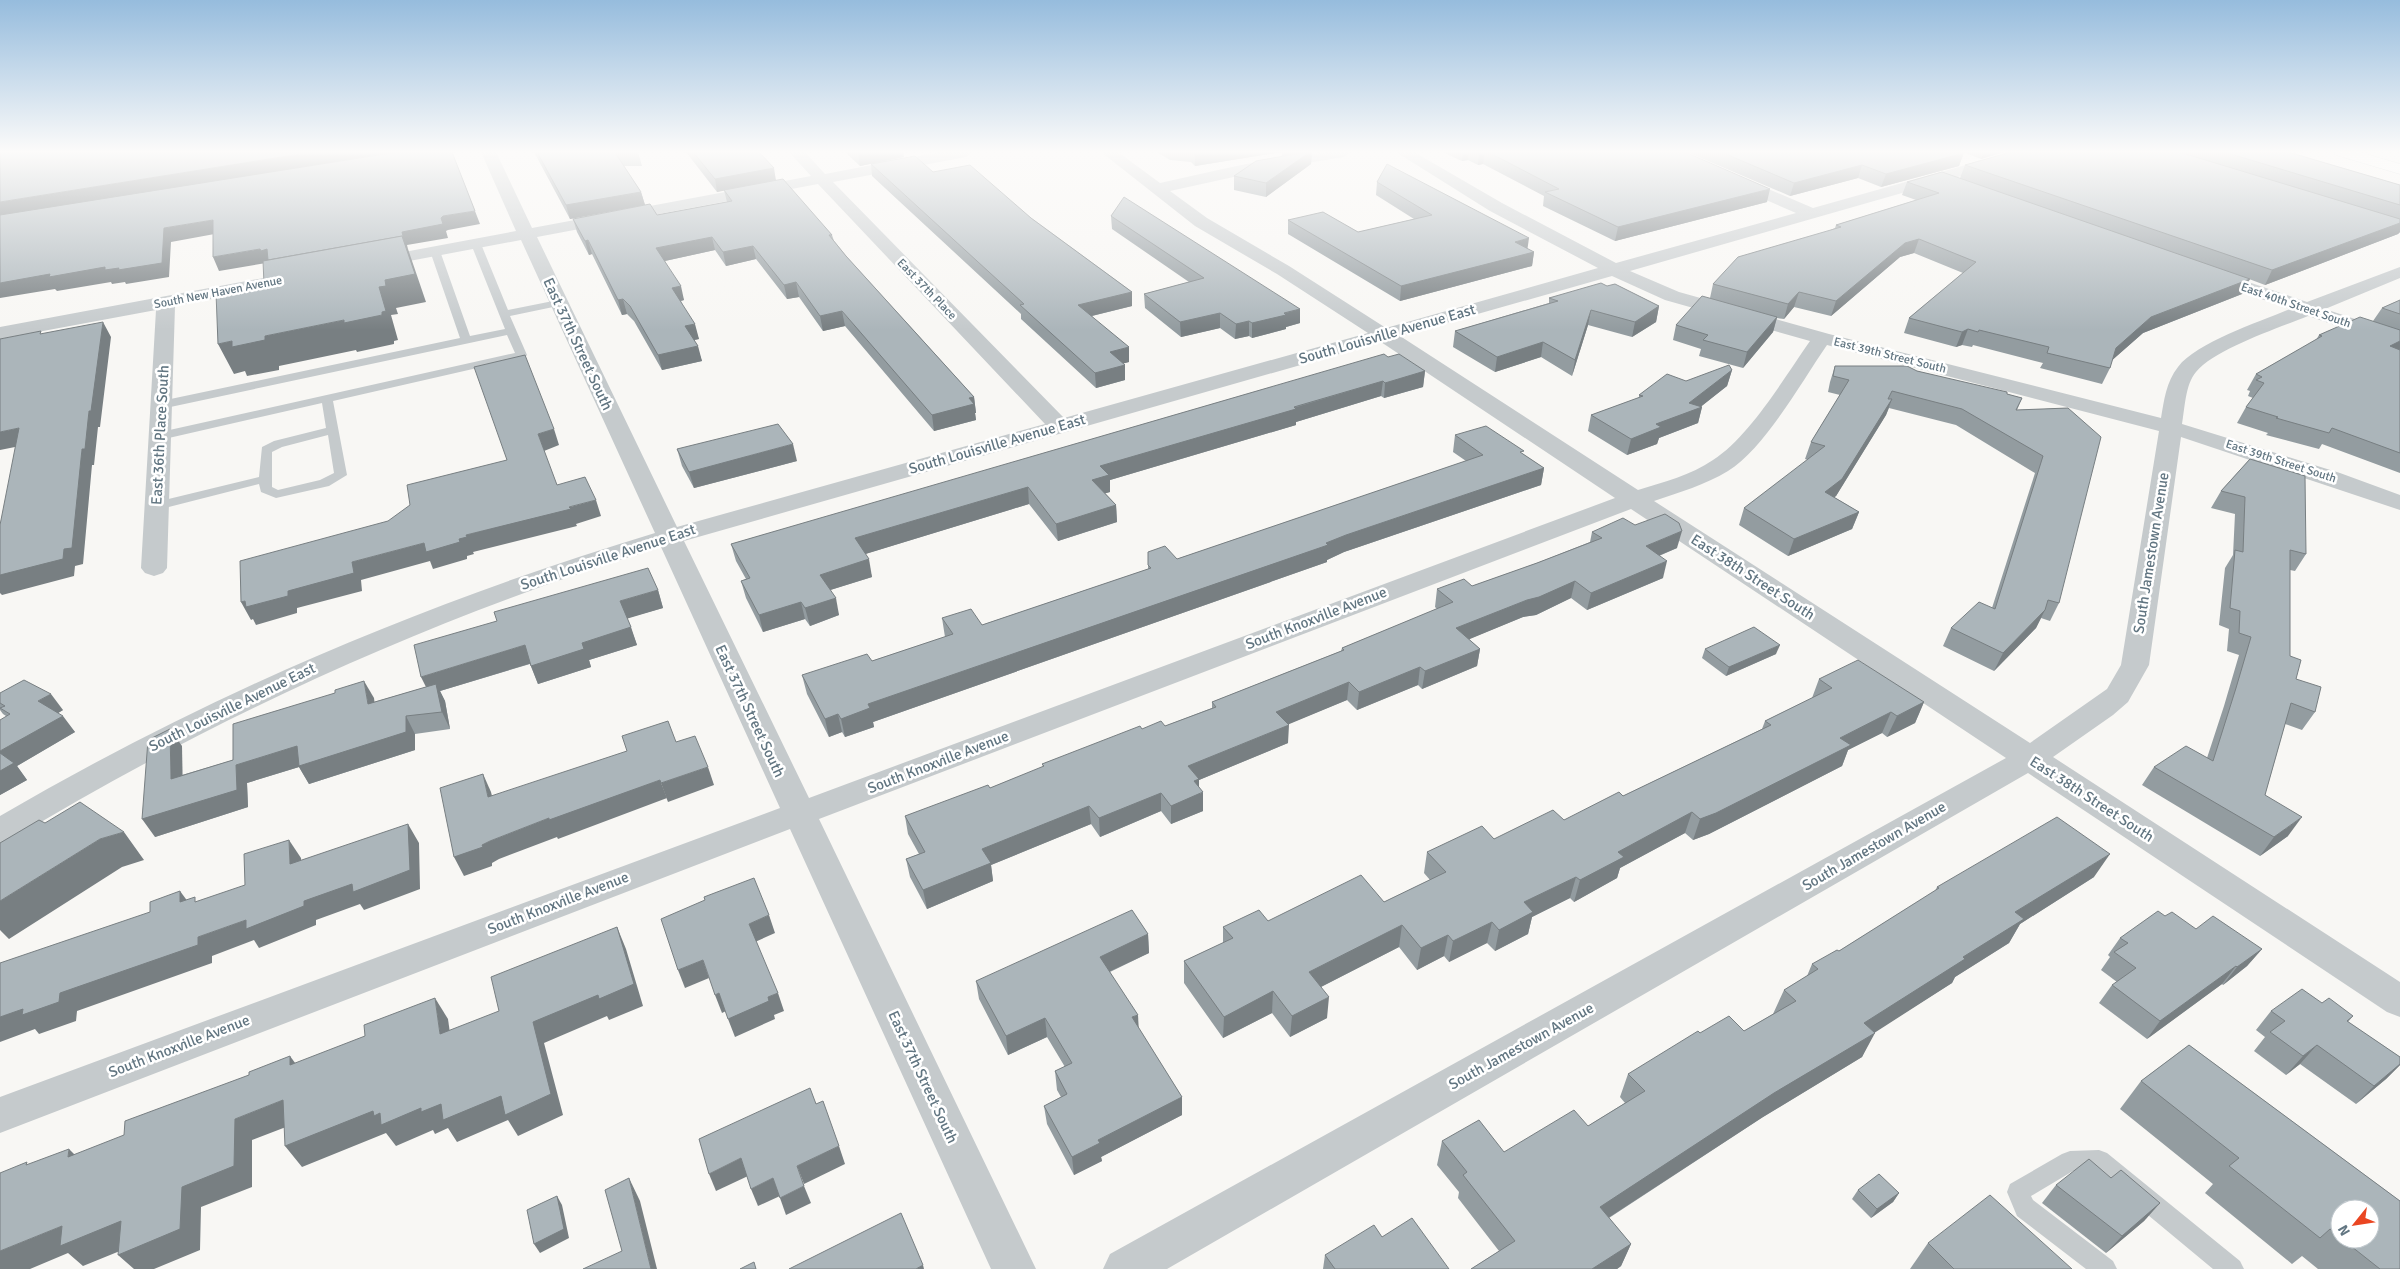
<svg xmlns="http://www.w3.org/2000/svg" width="2400" height="1269" viewBox="0 0 2400 1269" font-family="Signika,sans-serif">
<rect width="100%" height="100%" fill="#f8f7f4"/>
<g fill="none" stroke-linecap="round" stroke-linejoin="round">
<g stroke="#b7bdc1" stroke-width="1">
<polygon id="secondary" points="2334,152 2359,152 2400,164 2400,174 2336,155"/>
</g>
<g fill="#c5cacc" fill-rule="evenodd">
<path d="M473 242 481 244 508 310 558 300 563 303 558 306 510 316 527 355 525 357 333 401 347 475 329 486 276 498 261 492 259 484 157 510 152 509 150 506 152 503 259 477 262 447 274 441 326 428 322 403 160 440 154 436 156 433 515 353 507 335 161 409 155 405 161 401 460 338 430 251 435 248 440 251 470 336 505 329 471 244ZM328 435 334 473 320 480 278 490 272 487V452L282 447Z"/>
<polygon points="2099,1150 2107,1153 2240,1261 2244,1269 2213,1269 2095,1171 2073,1171 2031,1196 2033,1200 2113,1261 2117,1269 2086,1269 2017,1216 2007,1192 2010,1184 2062,1154 2070,1151"/>
</g>
<g fill="#c5cacc" fill-rule="evenodd">
<path d="M481 152H496L532 228 811 176 789 152H805L825 174 940 152H973L966 157 833 182 1064 418 1368 333 1277 274 1195 226 1101 152H1118L1160 183C1223 169 1286 152 1351 152L1344 157 1270 169 1170 191 1207 218 1289 266 1386 328 1598 268 1490 211 1396 152H1414L1502 203 1616 263 1796 213 1663 155 1661 152H1682L1813 208 2012 152H2037L2035 155 1630 271 1679 292 1829 334 2161 418C2164 401 2166 382 2178 367 2197 342 2260 322 2290 309L2204 279 2201 275 2204 271H2216L2307 302 2400 267V278L2325 309 2400 334V347L2308 316C2279 328 2215 349 2196 372 2185 385 2185 408 2182 424L2340 473 2400 495V510L2181 437 2149 665 2128 702 2113 715 2053 757 2400 982V1017L2387 1012 2028 773 1167 1269H1103L1110 1254 2006 758 1631 509 819 819 1036 1269H991L790 829 0 1133V1097L780 808 661 547C433 617 216 716 11 840L0 843V816C207 695 426 602 655 533L521 240 372 268 366 267 363 263 366 259 372 258 516 231ZM818 184 1045 424 677 527 537 237ZM1612 276 1665 300 1810 341C1784 378 1750 436 1713 460 1691 475 1664 482 1638 490L1400 336ZM1381 342 1615 498 809 798 684 541ZM1827 345 2159 431 2121 665 2107 689 2030 743 1654 501C1680 492 1705 485 1728 471 1765 448 1802 381 1827 345Z"/>
<polygon points="301,271 307,273 310,277 307,281 175,306 167,568 163,573 154,576 145,573 141,568 156,310 0,339 0,327"/>
</g>
<use href="#secondary" fill="#fff" fill-rule="evenodd"/>
</g>
<g fill="#939ca0" fill-rule="evenodd">
<polygon points="534,152 638,152 642,166 624,166 641,192 645,205 570,219"/>
<polygon points="686,152 759,152 776,180 832,235 834,241 846,256 974,397 976,413 975,413 976,420 934,431 845,326 823,331 799,297 787,299 756,259 726,266 715,250 665,261 684,300 681,301 699,339 694,340 702,361 662,370 634,321 627,314 622,315 592,254 589,255 577,232 573,219 657,215 727,202 724,190 717,192"/>
<polygon points="845,152 903,152 904,157 860,166"/>
<polygon points="1157,152 1312,152 1311,164 1266,197 1234,190 1234,176 1299,153 1282,156 1282,152 1195,166 1191,162 1170,160"/>
<polygon points="1443,152 1685,152 1767,202 1615,241 1543,206 1544,196 1483,164 1478,165 1468,160 1462,161 1453,157"/>
<polygon points="1687,152 1963,152 1959,166 1881,187 1858,178 1790,196"/>
<polygon points="1963,152 2004,152 1981,159"/>
<polygon points="2011,152 2288,152 2400,185 2400,232 2398,234 2265,285 2249,279 2242,294 2143,333 2112,360 2110,368 2102,384 2040,368 2043,363 1973,345 1972,347 1962,345 1956,347 1904,333 1909,318 1963,273 1914,253 1900,257 1831,316 1794,307 1784,319 1777,318 1773,332 1743,368 1699,356 1701,349 1673,340 1676,325 1710,298 1713,284 1835,228 1836,225 1916,200 1902,195 1907,182 1960,178 1965,165"/>
<polygon points="871,164 933,172 1031,218 1132,292 1132,306 1092,316 1129,362 1123,363 1125,365 1125,380 1096,388 1021,319 1021,314 872,176"/>
<polygon points="1377,182 1534,252 1532,266 1400,301 1288,234 1288,220 1358,232 1414,219 1376,195"/>
<polygon points="1111,216 1300,309 1300,323 1286,327 1286,329 1252,338 1249,336 1235,339 1220,328 1181,337 1145,308 1144,294 1189,282 1112,229"/>
<polygon points="1607,286 1659,306 1656,322 1632,337 1588,325 1572,376 1541,357 1495,372 1453,347 1455,331 1549,303 1549,298"/>
<polygon points="2400,300 2400,473 2322,444 2319,449 2266,435 2268,433 2237,423 2246,407 2253,398 2248,396 2250,391 2247,390 2256,374 2316,340 2319,335 2373,321 2382,308"/>
<polygon points="1388,357 1425,371 1423,387 1384,398 1381,396 1296,422 1296,425 1110,480 1110,492 1105,493 1116,505 1117,522 1058,541 1029,504 865,554 872,577 830,590 839,615 810,626 805,619 763,632 746,598 741,581 746,579 736,561 731,544"/>
<polygon points="1835,366 1917,371 2022,398 2017,410 2068,408 2059,603 2050,621 2041,618 2036,628 1994,671 1943,646 1951,628 1992,608 2035,473 1956,425 1889,408 1886,415 1836,496 1834,497 1859,512 1852,529 1788,556 1739,525 1744,508 1808,460 1805,459 1811,442 1840,395 1828,392 1830,382"/>
<polygon points="1732,370 1727,386 1700,407 1702,407 1698,423 1659,438 1657,444 1627,455 1588,431 1591,415 1639,398 1639,395 1686,381"/>
<polygon points="1455,435 1523,454 1544,468 1541,485 1344,552 1327,560 1327,562 873,722 874,727 845,737 842,732 829,737 807,694 802,675 872,661 945,637 942,618 982,625 1148,569 1148,552 1177,559 1466,461 1453,452"/>
<polygon points="677,449 797,461 694,488 682,466"/>
<polygon points="2250,459 2306,554 2295,571 2290,570 2290,656 2296,679 2315,712 2302,730 2285,724 2265,795 2288,836 2260,856 2142,785 2154,767 2207,758 2224,706 2239,655 2227,651 2229,629 2219,625 2225,568 2233,555 2235,514 2211,508 2221,491"/>
<polygon points="1592,532 1677,548 1659,556 1663,578 1587,610 1571,598 1536,615 1523,617 1469,639 1480,649 1477,666 1422,689 1418,685 1357,710 1347,700 1288,724 1288,743 1199,780 1199,786 1203,811 1171,824 1161,811 1100,837 1091,824 991,865 993,881 927,909 910,877 906,859 919,854 908,834 905,816 990,788 1043,767 1042,764 1142,729 1165,726 1212,708 1212,702 1341,651 1342,648 1437,609 1435,607 1437,589 1472,586 1537,563 1590,542"/>
<polygon points="658,590 663,608 627,618 637,645 589,660 591,667 538,684 530,664 440,691 445,701 450,729 415,734 415,750 309,784 299,767 247,783 248,807 155,837 182,746 182,775 233,760 374,698 374,702 426,687"/>
<polygon points="1705,649 1776,654 1726,676 1702,658"/>
<polygon points="1819,679 1924,702 1915,723 1887,737 1882,733 1848,750 1842,766 1709,834 1693,840 1685,833 1620,868 1617,878 1574,902 1570,898 1532,917 1528,934 1495,951 1487,943 1449,962 1444,956 1417,970 1399,947 1321,987 1327,1018 1290,1037 1272,1013 1223,1038 1184,983 1184,961 1223,943 1223,927 1268,921 1384,902 1430,880 1424,873 1427,852 1494,839 1564,820 1623,796 1762,729 1765,721 1812,698"/>
<polygon points="0,693 63,710 58,713 75,732 17,766 27,780 0,795 6,716 3,714 0,710"/>
<polygon points="2094,877 2020,924 2009,943 1955,977 1952,983 1874,1032 1862,1057 1763,1117 1609,1218 1631,1244 1621,1266 1617,1269 1471,1269 1499,1251 1458,1198 1459,1192 1437,1165 1442,1141 1504,1152 1588,1126 1625,1103 1620,1097 1628,1074 1700,1033 1744,1031 1773,1014 1784,990 1807,976 1812,964 1839,951 1935,891 1937,887"/>
<polygon points="2165,916 2196,929 2262,949 2247,966 2223,985 2222,984 2147,1039 2099,1003 2112,985 2117,982 2101,970 2110,957 2108,955 2120,938"/>
<polygon points="1148,934 1149,953 1110,972 1138,1028 1182,1097 1182,1115 1101,1157 1102,1161 1074,1175 1047,1124 1044,1106 1061,1097 1057,1090 1055,1071 1065,1067 1047,1037 1008,1055 979,999 976,981"/>
<polygon points="2322,1003 2353,1016 2348,1022 2400,1057 2400,1065 2386,1079 2356,1104 2300,1064 2286,1075 2254,1051 2265,1037 2256,1030 2271,1011"/>
<path d="M2189 1045 2400 1201V1269H2318L2302 1256 2292 1264 2205 1193 2213 1184 2120 1109 2141 1081ZM2340 1209H2370V1239H2340Z"/>
<polygon points="2111,1178 2160,1203 2144,1221 2106,1253 2042,1203 2056,1185"/>
<polygon points="1858,1190 1899,1193 1893,1202 1871,1218 1852,1199"/>
<polygon points="1382,1237 1449,1269 1323,1269 1325,1255"/>
<polygon points="1928,1243 2072,1269 1910,1269"/>
</g>
<g fill="#787f82">
<polygon points="313,152 395,152 0,217 0,202"/>
<polygon points="903,152 904,157 860,166 858,153"/>
<polygon points="1197,152 1308,152 1282,156 1282,152 1195,166 1195,153"/>
<polygon points="1310,152 1312,152 1311,164 1266,197 1266,183"/>
<polygon points="1463,152 1469,152 1468,160 1462,161"/>
<polygon points="1479,152 1485,152 1483,164 1478,165"/>
<polygon points="1984,152 2004,152 1981,159"/>
<polygon points="1964,153 1959,166 1881,187 1886,174"/>
<polygon points="1862,165 1858,178 1790,196 1794,183"/>
<polygon points="774,168 776,181 717,192 715,179"/>
<polygon points="1770,189 1767,202 1615,241 1618,227"/>
<polygon points="641,192 645,205 570,219 566,205"/>
<polygon points="475,211 480,224 448,230 446,231 448,238 407,245 408,249 426,302 396,308 398,314 391,315 398,340 394,341 394,344 357,352 356,350 279,366 279,370 247,376 245,371 234,374 218,344 232,341 265,336 344,320 382,315 266,263 219,271 213,257 260,249 402,232 443,216"/>
<polygon points="213,220 220,233 171,242 169,277 126,284 125,282 112,284 111,282 57,291 55,289 0,298 0,283 164,228"/>
<polygon points="2400,223 2400,232 2398,234 2265,285 2272,270"/>
<polygon points="712,237 715,250 660,262 656,248"/>
<polygon points="1529,238 1527,252 1515,242"/>
<polygon points="1919,239 1914,253 1900,257 1831,316 1836,301 1905,243"/>
<polygon points="588,240 592,254 589,255 585,241"/>
<polygon points="753,246 756,259 726,266 723,252"/>
<polygon points="1534,252 1532,266 1400,301 1401,286"/>
<polygon points="2250,279 2242,294 2143,333 2109,363 2116,348 2151,317"/>
<polygon points="796,282 799,297 787,299 784,285"/>
<polygon points="681,286 684,300 676,302 672,288"/>
<polygon points="1132,292 1132,306 1079,319 1078,305"/>
<polygon points="1799,292 1794,307 1784,319 1788,304"/>
<polygon points="623,299 627,314 622,315 618,300"/>
<polygon points="1659,306 1656,322 1632,337 1635,322"/>
<polygon points="1300,309 1300,323 1286,327 1286,329 1252,338 1252,323"/>
<polygon points="1591,310 1588,325 1572,376 1575,360"/>
<polygon points="842,311 845,326 823,331 820,316"/>
<polygon points="1220,313 1220,328 1181,337 1180,322"/>
<polygon points="1777,317 1773,332 1743,368 1747,352"/>
<polygon points="1249,321 1249,336 1235,339 1236,324"/>
<polygon points="103,322 111,337 100,427 98,427 94,465 92,465 83,564 75,566 74,576 2,595 0,593 0,575 64,549 89,411"/>
<polygon points="695,324 699,339 689,341 685,326"/>
<polygon points="1968,329 1962,345 1956,347 1962,332"/>
<polygon points="2400,341 2400,352 2390,346"/>
<polygon points="1543,342 1541,357 1495,372 1497,357"/>
<polygon points="698,346 702,361 662,370 658,355"/>
<polygon points="1129,347 1129,362 1111,367 1110,352"/>
<polygon points="1125,365 1125,380 1096,388 1095,373"/>
<polygon points="1732,370 1727,386 1698,409 1702,407 1698,423 1659,438 1657,444 1627,455 1631,439 1656,424 1689,403"/>
<polygon points="1425,371 1423,387 1384,398 1385,383"/>
<polygon points="1383,381 1381,396 1296,422 1296,425 1110,480 1110,492 1093,497 1092,480 1100,466"/>
<polygon points="974,397 976,413 975,413 976,420 934,431 932,415 969,398"/>
<polygon points="1892,399 1886,415 1836,496 1819,509 1825,492"/>
<polygon points="19,428 30,444 0,450 0,432"/>
<polygon points="554,429 559,445 544,451 538,434"/>
<polygon points="793,444 797,461 694,488 689,472"/>
<polygon points="1544,468 1541,485 1344,552 1327,560 1327,562 873,722 874,727 845,737 841,719 868,704 1326,543 1346,535"/>
<polygon points="1028,487 1029,504 859,556 855,538"/>
<polygon points="596,500 601,516 576,524 577,526 473,552 474,554 467,556 467,559 433,569 430,561 361,580 362,591 297,608 297,613 256,625 253,619 251,620 241,602 288,591 352,562 424,543 459,539 466,535"/>
<polygon points="1116,505 1117,522 1058,541 1056,524"/>
<polygon points="1859,512 1852,529 1788,556 1794,539"/>
<polygon points="1682,531 1677,548 1641,563 1646,546"/>
<polygon points="869,559 872,577 824,592 820,575"/>
<polygon points="1667,561 1663,578 1587,610 1591,593"/>
<polygon points="1575,581 1571,598 1536,615 1523,617 1453,646 1456,628"/>
<polygon points="658,590 663,608 626,619 620,601"/>
<polygon points="836,598 839,615 810,626 805,608"/>
<polygon points="801,602 805,619 763,632 759,615"/>
<polygon points="2045,610 2036,628 1994,671 2003,653"/>
<polygon points="631,627 637,645 589,660 591,667 538,684 531,666 582,643"/>
<polygon points="525,645 532,663 440,691 445,701 450,729 442,712 430,695 421,677"/>
<polygon points="1780,645 1776,654 1726,676 1729,667"/>
<polygon points="1480,649 1477,666 1422,689 1425,671"/>
<polygon points="1420,667 1418,685 1357,710 1359,692"/>
<polygon points="364,681 374,698 377,722 368,704"/>
<polygon points="1349,682 1347,700 1275,730 1276,712"/>
<polygon points="51,694 63,710 50,718 38,701"/>
<polygon points="1924,702 1915,723 1887,737 1897,716"/>
<polygon points="1891,712 1882,733 1848,750 1842,766 1709,834 1693,840 1700,819 1840,738"/>
<polygon points="838,714 842,732 829,737 825,719"/>
<polygon points="63,716 75,732 17,766 27,780 0,795 0,751"/>
<polygon points="406,716 415,734 415,750 309,784 299,767 247,783 248,807 155,837 142,819 236,765 297,746"/>
<polygon points="1289,725 1288,743 1199,780 1199,794 1203,792 1203,811 1171,824 1171,806 1188,766"/>
<polygon points="170,729 182,746 183,797 171,779"/>
<polygon points="708,767 714,785 668,802 661,783"/>
<polygon points="483,774 491,792 497,816 488,797"/>
<polygon points="660,780 667,798 558,839 557,837 499,859 492,863 492,866 464,876 454,857 490,841 549,818"/>
<polygon points="1161,793 1161,811 1100,837 1099,818"/>
<polygon points="1089,806 1091,824 991,865 993,881 927,909 923,890 982,849"/>
<polygon points="1692,812 1685,833 1620,868 1617,878 1574,902 1580,880 1618,852"/>
<polygon points="2302,817 2288,836 2260,856 2274,837"/>
<polygon points="408,824 419,843 420,889 364,910 360,904 316,920 316,925 259,948 254,940 212,956 212,963 77,1011 76,1021 39,1034 35,1029 0,1042 0,1017 198,937 246,920 304,901"/>
<polygon points="124,832 144,860 122,867 9,939 0,930 0,901 100,839"/>
<polygon points="289,840 301,858 302,883 290,864"/>
<polygon points="2110,854 2094,877 2020,924 2009,943 1955,977 1952,983 1854,1046 1875,1033 1862,1057 1763,1117 1591,1229 1600,1207 1864,1023 1963,957 2015,912"/>
<polygon points="1576,877 1570,898 1532,917 1528,934 1495,951 1499,930 1524,902"/>
<polygon points="180,891 194,910 180,902"/>
<polygon points="769,915 775,933 755,942 749,924"/>
<polygon points="1492,922 1487,943 1449,962 1453,941"/>
<polygon points="1402,925 1399,947 1307,994 1309,972"/>
<polygon points="617,927 626,949 643,1006 609,1020 607,1016 544,1043 563,1115 518,1136 508,1120 457,1142 448,1128 435,1134 433,1130 396,1146 386,1133 302,1167 285,1146 533,1022"/>
<polygon points="1148,934 1149,953 1102,975 1100,957"/>
<polygon points="1448,935 1444,956 1417,970 1421,948"/>
<polygon points="2262,949 2247,966 2223,985 2237,967"/>
<polygon points="703,960 709,978 685,988 678,970"/>
<polygon points="2236,966 2222,984 2147,1039 2160,1021"/>
<polygon points="1273,991 1272,1013 1223,1038 1224,1017"/>
<polygon points="719,993 726,1011 722,1013 715,995"/>
<polygon points="778,993 784,1011 774,1015 775,1019 735,1037 728,1019 768,997"/>
<polygon points="1329,997 1327,1018 1290,1037 1292,1016"/>
<polygon points="435,998 448,1019 453,1055 440,1034"/>
<polygon points="1138,1015 1139,1033 1132,1017"/>
<polygon points="1045,1018 1047,1037 1008,1055 1006,1036"/>
<polygon points="2317,1045 2300,1064 2286,1075 2303,1056"/>
<polygon points="290,1056 306,1078 290,1065"/>
<polygon points="2400,1064 2400,1065 2386,1079 2356,1104 2374,1086"/>
<polygon points="1182,1097 1182,1115 1101,1157 1102,1161 1074,1175 1072,1157 1098,1140"/>
<polygon points="283,1100 299,1122 252,1140 252,1187 201,1207 200,1250 154,1269 134,1269 118,1255 182,1187 235,1119"/>
<polygon points="839,1146 845,1164 804,1184 797,1166"/>
<polygon points="69,1149 90,1170 68,1157"/>
<polygon points="741,1158 748,1176 716,1191 709,1174"/>
<polygon points="629,1178 640,1201 657,1269 651,1269"/>
<polygon points="773,1178 780,1196 758,1206 751,1189"/>
<polygon points="804,1186 811,1203 786,1215 780,1198"/>
<polygon points="1899,1193 1893,1202 1871,1218 1877,1209"/>
<polygon points="557,1196 562,1205 569,1238 540,1253 534,1244"/>
<polygon points="2160,1203 2144,1221 2106,1253 2122,1236"/>
<polygon points="121,1221 142,1242 83,1266 68,1253 30,1269 0,1269 0,1251 62,1226"/>
<polygon points="1631,1244 1621,1266 1617,1269 1592,1269"/>
<polygon points="923,1265 924,1269 916,1269"/>
</g>
<g fill="#abb5ba" stroke="#787f82">
<polygon points="0,152 313,152 0,202"/>
<polygon points="397,152 452,152 475,211 443,216 441,218 443,224 402,232 403,236 268,260 267,249 261,251 260,249 213,257 213,220 164,228 162,263 118,270 119,268 105,270 105,267 49,277 50,274 0,283 0,215"/>
<polygon points="537,152 638,152 638,153 616,154 641,192 566,205"/>
<polygon points="693,152 759,152 774,168 715,179"/>
<polygon points="1306,152 1310,152 1266,183 1234,176 1256,161"/>
<polygon points="1488,152 1685,152 1770,189 1618,227 1545,192 1559,189"/>
<polygon points="1721,152 1963,152 1964,153 1886,174 1862,165 1794,183"/>
<polygon points="2011,152 2179,152 2400,219 2400,223 2272,270 1965,165"/>
<polygon points="2224,152 2288,152 2400,185 2400,205"/>
<polygon points="915,156 933,172 970,165 1031,218 1132,292 1078,305 1129,347 1110,352 1125,365 1095,373 1020,305 1024,304 871,164"/>
<polygon points="1387,164 1529,238 1515,242 1534,252 1401,286 1288,220 1323,212 1358,232 1432,215 1377,182"/>
<polygon points="1942,172 2250,279 2151,317 2116,348 2110,368 2047,353 2049,347 1979,330 1978,332 1968,329 1962,332 1909,318 1976,262 1919,239 1905,243 1836,301 1799,292 1788,304 1713,284 1738,257 1841,227 1836,225 1939,193 1907,182"/>
<polygon points="783,179 832,235 829,235 846,256 974,397 969,398 974,404 932,415 842,311 820,316 796,282 784,285 753,246 723,252 712,237 656,248 681,286 672,288 695,324 685,326 698,346 658,355 630,306 623,299 618,300 588,240 585,241 573,219 650,204 657,215 732,201 724,190"/>
<polygon points="1124,197 1300,309 1284,313 1286,315 1252,323 1249,321 1236,324 1220,313 1180,322 1144,294 1204,278 1111,216"/>
<polygon points="402,236 415,274 385,280 386,286 379,287 386,311 382,312 382,315 344,323 344,320 265,336 265,340 232,347 232,341 218,344 216,293 264,284 263,261"/>
<polygon points="1601,283 1607,286 1615,284 1659,306 1635,322 1591,310 1575,360 1543,342 1497,357 1455,331 1558,301 1549,298"/>
<polygon points="1702,296 1777,317 1747,352 1703,340 1708,335 1676,325"/>
<polygon points="2400,300 2400,314 2382,308"/>
<polygon points="2360,317 2400,330 2400,341 2390,346 2400,350 2400,453 2332,428 2329,433 2276,418 2278,417 2246,407 2264,383 2256,380 2262,377 2256,374 2322,336 2319,335"/>
<polygon points="103,322 91,411 89,411 85,449 82,449 72,548 64,549 63,559 0,575 0,525 19,428 0,432 0,339 41,331 40,334"/>
<polygon points="1384,354 1388,357 1399,354 1425,371 1385,383 1383,381 1294,407 1296,409 1100,466 1109,475 1092,480 1116,505 1056,524 1028,487 855,538 869,559 820,575 836,598 805,608 801,602 759,615 741,581 750,578 731,544"/>
<polygon points="525,355 554,429 538,434 557,485 585,477 596,500 569,507 571,509 466,535 467,537 459,539 460,542 426,552 424,543 352,562 354,573 288,591 288,596 246,607 245,601 241,602 240,561 388,521 410,505 407,485 507,460 474,367"/>
<polygon points="1729,365 1732,370 1689,403 1702,407 1656,424 1661,427 1631,439 1591,415 1643,396 1639,395 1667,374 1686,381"/>
<polygon points="1835,366 1907,366 1917,371 2007,392 2007,394 2022,398 2016,410 2068,408 2101,437 2059,603 2048,600 2045,610 2003,653 1951,628 1979,602 1995,609 2043,456 1962,409 1892,391 1888,399 1892,399 1842,479 1825,492 1859,512 1794,539 1744,508 1825,446 1811,442 1849,380 1833,376"/>
<polygon points="778,424 793,444 689,472 677,449"/>
<polygon points="1486,426 1524,451 1520,452 1544,468 1346,535 1326,543 1328,545 868,704 870,708 841,719 838,714 825,719 802,675 867,654 872,661 953,634 942,618 971,609 982,625 1151,568 1148,565 1148,552 1165,546 1177,559 1483,455 1455,435"/>
<polygon points="2250,459 2305,476 2306,554 2290,550 2290,656 2301,660 2296,679 2321,687 2315,712 2291,703 2265,795 2302,817 2274,837 2154,767 2186,746 2213,761 2236,688 2251,637 2239,633 2240,611 2230,608 2235,550 2243,552 2245,497 2221,491"/>
<polygon points="1665,514 1679,523 1682,531 1646,546 1667,561 1591,593 1575,581 1539,597 1527,600 1456,628 1480,649 1425,671 1420,667 1359,692 1349,682 1276,712 1289,725 1188,766 1199,779 1194,781 1203,792 1171,806 1161,793 1099,818 1089,806 982,849 991,863 923,890 906,859 925,852 905,816 988,785 990,788 1044,766 1042,764 1140,726 1142,729 1161,721 1165,726 1216,707 1212,702 1344,650 1342,648 1453,602 1437,589 1464,579 1472,586 1537,563 1602,538 1592,532 1623,518 1635,525"/>
<polygon points="648,568 658,590 620,601 631,627 582,643 584,649 531,666 525,645 421,677 414,645 497,621 494,612"/>
<polygon points="1754,627 1780,645 1729,667 1705,649"/>
<polygon points="1858,660 1924,702 1897,716 1891,712 1840,738 1851,745 1716,813 1700,819 1692,812 1618,852 1624,857 1580,880 1576,877 1524,902 1533,912 1499,930 1492,922 1453,941 1448,935 1421,948 1402,925 1309,972 1329,997 1292,1016 1273,991 1224,1017 1184,961 1233,938 1223,927 1259,910 1268,921 1361,875 1384,902 1446,872 1427,852 1482,826 1494,839 1553,810 1564,820 1619,792 1623,796 1771,725 1765,721 1832,688 1819,679"/>
<polygon points="24,680 51,694 38,701 63,716 0,751 0,720 10,714 0,708 5,706 0,703 0,693"/>
<polygon points="364,681 368,704 436,684 442,712 406,716 406,732 299,766 297,746 236,765 237,790 142,819 148,740 170,729 171,779 233,760 233,724 335,693 335,690"/>
<polygon points="668,721 676,742 695,736 708,767 661,783 660,780 549,820 549,818 490,841 482,845 483,847 454,857 440,788 483,774 488,797 627,751 622,736"/>
<polygon points="0,753 14,763 0,771"/>
<polygon points="80,802 124,832 100,839 0,901 0,843 39,820 45,823"/>
<polygon points="2057,817 2110,854 2015,912 2024,919 1963,957 1965,959 1864,1023 1875,1033 1774,1093 1600,1207 1631,1244 1592,1269 1471,1269 1515,1241 1463,1175 1467,1172 1442,1141 1479,1120 1504,1152 1574,1110 1588,1126 1645,1091 1628,1074 1698,1031 1700,1033 1729,1016 1744,1031 1796,1001 1784,990 1818,969 1812,964 1837,950 1839,951 1939,888 1937,887"/>
<polygon points="408,824 410,870 353,892 352,884 304,901 304,906 246,929 246,920 198,937 198,945 60,993 59,1002 22,1015 23,1009 0,1017 0,963 150,912 150,902 180,891 180,902 195,897 195,902 245,885 244,854 289,840 290,864"/>
<polygon points="754,878 769,915 749,924 778,993 768,997 769,1001 728,1019 719,993 715,995 703,960 678,970 661,919 705,900 704,897"/>
<polygon points="1132,910 1148,934 1100,957 1138,1015 1132,1017 1182,1097 1098,1140 1100,1143 1072,1157 1044,1106 1067,1094 1055,1071 1072,1063 1045,1018 1006,1036 976,981"/>
<polygon points="2158,911 2165,916 2172,912 2196,929 2213,916 2262,949 2237,967 2236,966 2160,1021 2112,985 2136,968 2114,952 2128,943 2120,938"/>
<polygon points="617,927 634,984 599,999 598,995 533,1022 551,1094 505,1115 501,1096 443,1120 441,1104 421,1112 421,1108 381,1125 380,1113 374,1116 373,1111 285,1146 283,1100 235,1119 234,1166 182,1187 180,1229 118,1255 121,1221 60,1246 62,1226 0,1251 0,1173 27,1162 26,1165 69,1149 68,1157 124,1135 125,1121 249,1075 249,1072 290,1056 290,1065 365,1036 364,1025 435,998 440,1034 499,1011 491,977"/>
<polygon points="2302,989 2322,1003 2329,998 2353,1016 2347,1021 2400,1057 2400,1064 2374,1086 2317,1045 2303,1056 2270,1032 2285,1021 2271,1011"/>
<polygon points="2189,1045 2400,1201 2400,1269 2380,1269 2342,1239 2370,1239 2370,1209 2340,1209 2340,1237 2330,1229 2320,1238 2229,1166 2239,1158 2141,1081"/>
<polygon points="810,1088 816,1104 823,1101 839,1146 797,1166 804,1186 780,1198 773,1178 751,1189 741,1158 709,1174 699,1139"/>
<polygon points="2089,1159 2111,1178 2121,1170 2160,1203 2122,1236 2056,1185"/>
<polygon points="1879,1174 1899,1193 1877,1209 1858,1190"/>
<polygon points="629,1178 651,1269 583,1269 622,1251 605,1190"/>
<polygon points="1990,1195 2072,1269 1954,1269 1928,1243"/>
<polygon points="557,1196 564,1229 534,1244 527,1210"/>
<polygon points="901,1213 923,1265 916,1269 789,1269"/>
<polygon points="1412,1218 1449,1269 1335,1269 1325,1255 1374,1225 1382,1237"/>
<polygon points="754,1262 756,1269 740,1269"/>
</g>
<linearGradient id="sky" x2="0" y2="1"><stop stop-color="#96bcdd"/><stop offset="0.46" stop-color="#fcfbfa"/><stop offset="1" stop-color="#fcfbfa" stop-opacity="0"/></linearGradient>
<rect width="2400" height="330" fill="url(#sky)"/>
<g text-anchor="middle" stroke-width="5" stroke-linejoin="round" paint-order="stroke">
<g font-size="12" fill="#617581" stroke="#fff">
<text transform="translate(927 289) rotate(46)" y="4">East 37th Place</text>
<text transform="translate(218 292) rotate(-11)" y="4">South New Haven Avenue</text>
<text transform="translate(2296 305) rotate(19)" y="4">East 40th Street South</text>
<text transform="translate(1890 355) rotate(14)" y="4">East 39th Street South</text>
<text transform="translate(2281 461) rotate(18)" y="4">East 39th Street South</text>
</g>
<g font-size="15" fill="#617581" stroke="#fff">
<text transform="translate(1387 334) rotate(-16)" y="5">South Louisville Avenue East</text>
<text transform="translate(578 344) rotate(65)" y="5">East 37th Street South</text>
<text transform="translate(160 435) rotate(-87)" y="5">East 36th Place South</text>
<text transform="translate(997 444) rotate(-16)" y="5">South Louisville Avenue East</text>
<text transform="translate(2151 553) rotate(-81)" y="5">South Jamestown Avenue</text>
<text transform="translate(608 557) rotate(-18)" y="5">South Louisville Avenue East</text>
<text transform="translate(1753 577) rotate(33)" y="5">East 38th Street South</text>
<text transform="translate(1316 618) rotate(-21)" y="5">South Knoxville Avenue</text>
<text transform="translate(232 707) rotate(-26)" y="5">South Louisville Avenue East</text>
<text transform="translate(750 711) rotate(65)" y="5">East 37th Street South</text>
<text transform="translate(938 762) rotate(-21)" y="5">South Knoxville Avenue</text>
<text transform="translate(2092 799) rotate(33)" y="5">East 38th Street South</text>
<text transform="translate(1874 846) rotate(-30)" y="5">South Jamestown Avenue</text>
<text transform="translate(558 903) rotate(-21)" y="5">South Knoxville Avenue</text>
<text transform="translate(179 1046) rotate(-21)" y="5">South Knoxville Avenue</text>
<text transform="translate(1521 1046) rotate(-29)" y="5">South Jamestown Avenue</text>
<text transform="translate(923 1077) rotate(65)" y="5">East 37th Street South</text>
</g>
</g>
<g transform="translate(2355 1224) rotate(240)"><circle r="24" fill="#ffffff" stroke="#c0c8cd"/>
<path d="M0-4L9 19L0 12L-9 19Z" fill="#ea4622"/>
<text y="-8" font-size="14" font-weight="bold" text-anchor="middle" fill="#617581">N</text>
</g>
</svg>
